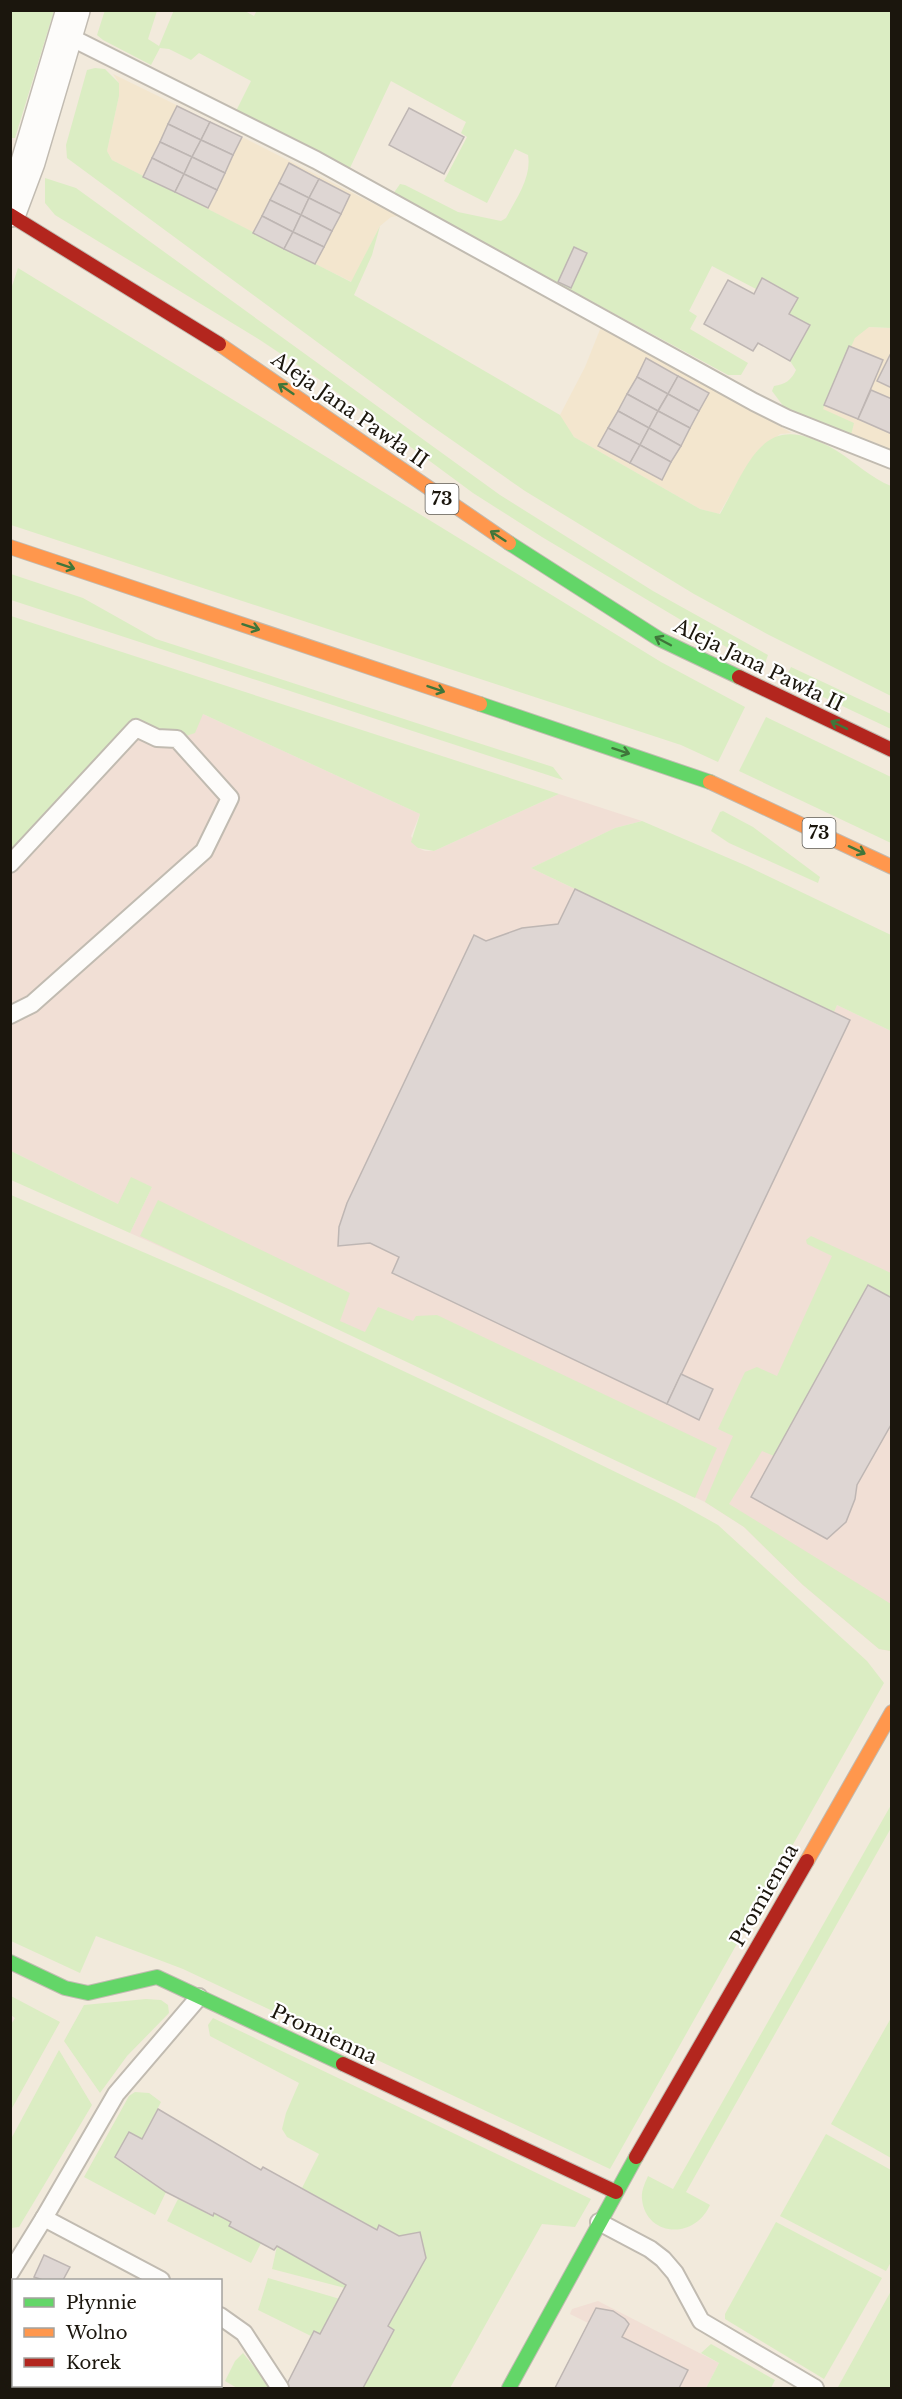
<svg xmlns="http://www.w3.org/2000/svg" width="902" height="2399" viewBox="0 0 902 2399" font-family="'Libre Baskerville',serif">
<rect width="100%" height="100%" fill="#f2eadc"/>
<g fill="#f1dfd5">
<polygon points="203,714 420,814 411,836 418,848 425,851 434,851 559,794 642,821 615,828 531,868 833,1012 837,1005 891,1031 891,1651 879,1649 803,1585 744,1527 705,1502 279,1300 130,1233 152,1187 118,1204 11,1151 10,864 136,728"/>
<polygon points="598,2301 719,2363 706,2388 555,2388 588,2323 570,2314 572,2309"/>
</g>
<g fill="#f3e6ce">
<polygon points="113,74 242,137 398,216 391,217 380,226 352,282 315,264 112,160 107,151 119,96 119,83"/>
<polygon points="838,326 891,328 891,452 798,413"/>
<polygon points="601,327 792,433 780,434 750,461 719,514 700,509 574,437 566,427 560,415 585,367"/>
</g>
<g fill="#dbedc3">
<path d="M105 10 157 11 148 39 159 46 174 10 245 11 254 16 257 10 891 11V328L869 327 855 338 823 409 854 423 851 435 784 407 772 391 774 386C785 384 791 381 796 370L790 361 809 325 789 314 798 298 763 278 756 289 712 266 689 311 697 316 690 329 748 363 741 375H728L393 194 400 184 405 185 458 212 501 221 506 218C516 199 532 177 528 155L515 149 487 203 444 181 467 137 461 133 466 122 391 81 349 170 236 111 251 81 199 53 191 60 169 49 160 48 151 65 103 40 97 35Z"/>
<polygon points="10,11 54,11 15,138 10,138"/>
<path d="M95 68 105 69 119 83V96L107 151 112 160 351 282 380 226 372 255 354 295 560 415 574 437 700 509 720 514C752 458 764 407 837 451 856 463 871 478 891 486V696L769 635 694 594 525 491 423 420 67 158 66 145 87 70Z"/>
<polygon points="45,178 76,188 500,495 653,591 768,655 763,669 542,537 473,493 320,380 260,340 55,215 45,203"/>
<polygon points="18,268 661,662 745,707 718,762 681,745 11,525 10,292"/>
<polygon points="11,574 83,598 156,639 553,767 563,780 11,600"/>
<polygon points="11,616 559,794 434,851 418,848 411,842 420,814 203,714 195,733 177,739 136,728 11,864"/>
<polygon points="791,667 891,714 891,729 785,679"/>
<polygon points="766,717 891,777 891,843 739,771"/>
<polygon points="723,811 753,827 820,877 818,883 729,843 711,831 720,812"/>
<polygon points="642,821 747,866 891,935 891,1031 837,1005 834,1012 531,868 615,828"/>
<polygon points="11,1151 118,1204 131,1177 152,1187 130,1233 11,1180"/>
<polygon points="11,1195 231,1290 548,1439 675,1501 718,1525 867,1661 884,1683 610,2169 183,1969 96,1936 80,1973 11,1941"/>
<polygon points="158,1200 350,1293 340,1321 365,1332 378,1307 413,1321 416,1316 437,1315 717,1448 695,1498 140,1236"/>
<polygon points="811,1236 891,1273 891,1298 774,1456 762,1451 729,1504 891,1604 891,1651 879,1649 803,1585 744,1527 705,1502 733,1436 718,1429 745,1372 757,1367 777,1376 832,1256 807,1244 806,1240"/>
<path d="M891 1805V1828L686 2192 710 2205C693 2242 645 2235 642 2199 641 2191 645 2183 648 2176L673 2189Z"/>
<polygon points="11,1996 60,2022 11,2110 10,2026 15,2018 11,2015"/>
<polygon points="146,1999 161,2000 168,2005 169,2013 127,2056 100,2093 64,2041 84,2005"/>
<polygon points="213,2018 591,2199 575,2227 542,2224 450,2388 363,2388 394,2330 388,2326 426,2258 420,2232 399,2236 379,2225 377,2230 302,2188 319,2154 287,2137 282,2129 286,2113 299,2083 210,2036 208,2025"/>
<polygon points="891,2018 891,2158 831,2124"/>
<polygon points="59,2050 92,2105 19,2227 11,2228 11,2139"/>
<polygon points="135,2092 149,2093 161,2102 142,2139 132,2170 166,2192 155,2215 84,2177 129,2096"/>
<polygon points="826,2134 891,2170 891,2262 886,2271 780,2216"/>
<polygon points="178,2199 212,2216 214,2213 231,2222 230,2226 261,2243 251,2263 167,2221"/>
<polygon points="776,2222 882,2278 824,2379 725,2319 725,2314"/>
<polygon points="277,2246 346,2285 345,2288 272,2269"/>
<polygon points="268,2278 340,2299 320,2334 311,2336 258,2310"/>
<polygon points="891,2291 891,2388 840,2388 838,2387"/>
<polygon points="711,2344 775,2380 771,2388 706,2388 719,2363 701,2353"/>
<polygon points="243,2353 271,2388 237,2388 225,2381 235,2361"/>
<polygon points="32,2386 94,2386 95,2388 33,2388"/>
</g>
<g fill="#ded6d3" stroke="#beb6b3" stroke-width="1.5">
<polygon points="177,106 210,122 201,140 168,124"/>
<polygon points="409,108 464,137 444,174 389,145"/>
<polygon points="210,122 242,137 233,155 201,140"/>
<polygon points="168,124 201,140 192,157 160,142"/>
<polygon points="201,140 233,155 225,173 192,157"/>
<polygon points="160,142 192,157 184,174 152,158"/>
<polygon points="192,157 225,173 217,190 184,174"/>
<polygon points="152,158 184,174 175,192 143,177"/>
<polygon points="289,163 319,179 309,198 279,183"/>
<polygon points="184,174 217,190 208,208 175,192"/>
<polygon points="319,179 350,195 341,214 309,198"/>
<polygon points="279,183 309,198 301,215 270,200"/>
<polygon points="309,198 341,214 332,231 301,215"/>
<polygon points="270,200 301,215 293,232 262,216"/>
<polygon points="301,215 332,231 324,247 293,232"/>
<polygon points="262,216 293,232 284,249 253,233"/>
<polygon points="293,232 324,247 315,264 284,249"/>
<polygon points="574,247 587,253 571,288 558,282"/>
<polygon points="762,278 798,298 789,314 810,325 790,361 758,343 753,351 704,324 728,280 754,294"/>
<polygon points="849,346 883,360 858,419 824,405"/>
<polygon points="891,353 892,353 892,388 877,381"/>
<polygon points="646,358 678,376 668,394 637,377"/>
<polygon points="678,376 709,393 699,411 668,394"/>
<polygon points="637,377 668,394 658,411 627,394"/>
<polygon points="871,390 892,399 892,434 858,419"/>
<polygon points="627,394 658,411 649,428 618,411"/>
<polygon points="668,394 699,411 690,428 658,411"/>
<polygon points="618,411 649,428 640,445 608,428"/>
<polygon points="658,411 690,428 681,446 649,428"/>
<polygon points="608,428 640,445 630,463 598,446"/>
<polygon points="649,428 681,446 671,462 640,445"/>
<polygon points="640,445 671,462 662,480 630,463"/>
<polygon points="575,889 850,1020 667,1404 392,1273 399,1257 370,1243 338,1246 339,1227 347,1203 474,935 486,941 522,928 558,924"/>
<polygon points="868,1285 892,1298 892,1423 857,1485 855,1499 846,1522 827,1539 751,1497"/>
<polygon points="681,1374 713,1389 699,1420 667,1404"/>
<polygon points="158,2109 261,2170 263,2167 377,2230 379,2225 399,2236 420,2232 426,2258 388,2326 394,2330 363,2388 285,2388 314,2331 320,2334 346,2285 277,2246 274,2250 261,2243 229,2226 231,2222 214,2213 213,2216 166,2192 115,2157 129,2132 142,2139"/>
<polygon points="44,2255 70,2267 63,2280 43,2280 34,2277"/>
<polygon points="596,2308 613,2311 625,2319 629,2324 622,2337 688,2370 679,2388 555,2388"/>
<polygon points="10,2364 14,2364 14,2386 32,2386 33,2388 10,2388"/>
<polygon points="127,2386 213,2386 219,2388 128,2388"/>
</g>
<g fill="none" stroke-linecap="round" stroke-linejoin="round">
<g stroke="#c1bbb1" stroke-width="20">
<g id="lane">
<polyline points="66,35 316,160 754,402 786,418 892,460"/>
<polyline points="10,864 136,728 157,738 177,739 230,798 204,851 32,1004 10,1015"/>
<polyline points="599,2222 650,2249 663,2259 675,2273 701,2321 815,2388"/>
<polyline points="10,2273 44,2218"/>
<polyline points="161,2280 44,2218 116,2094 199,1997"/>
<polyline points="220,2316 244,2333 280,2388"/>
</g>
</g>
<g stroke="#c1bbb1" stroke-width="36">
<polyline id="street" points="10,210 28,162 73,10"/>
</g>
<g stroke="#c1bbb1" stroke-width="16">
<g id="fast">
<polyline points="509,543 659,639 739,677"/>
<polyline points="480,704 710,782"/>
<polyline points="10,1962 65,1988 88,1993 157,1977 343,2064"/>
<polyline points="509,2388 636,2157"/>
</g>
</g>
<g stroke="#c1bbb1" stroke-width="16">
<g id="slow">
<polyline points="219,344 509,543"/>
<polyline points="10,547 480,704"/>
<polyline points="710,782 892,867"/>
<polyline points="807,1861 892,1712"/>
</g>
</g>
<g stroke="#c1bbb1" stroke-width="16">
<g id="jam">
<polyline points="10,215 219,344"/>
<polyline points="739,677 892,750"/>
<polyline points="343,2064 616,2192"/>
<polyline points="636,2157 807,1861"/>
</g>
</g>
<use href="#lane" stroke="#fdfcfa" stroke-width="16"/>
<use href="#street" stroke="#fdfcfa" stroke-width="33"/>
<use href="#fast" stroke="#63d668" stroke-width="14"/>
<use href="#slow" stroke="#ff974d" stroke-width="14"/>
<use href="#jam" stroke="#b3261e" stroke-width="14"/>
</g>
<defs><path id="oneway-shaft" d="M-6 0H5M1.5-3L5.5 0L1.5 3" fill="none" stroke-width="1.6" stroke-linecap="round" stroke-linejoin="round" transform="scale(1.5)"/></defs>
<g stroke="#3f763a">
<use href="#oneway-shaft" transform="translate(286 389) rotate(-146)"/>
<use href="#oneway-shaft" transform="translate(498 536) rotate(-147)"/>
<use href="#oneway-shaft" transform="translate(66 566) rotate(18)"/>
<use href="#oneway-shaft" transform="translate(251 627) rotate(18)"/>
<use href="#oneway-shaft" transform="translate(663 641) rotate(-152)"/>
<use href="#oneway-shaft" transform="translate(436 689) rotate(19)"/>
<use href="#oneway-shaft" transform="translate(839 725) rotate(-154)"/>
<use href="#oneway-shaft" transform="translate(621 751) rotate(18)"/>
<use href="#oneway-shaft" transform="translate(857 850) rotate(25)"/>
</g>
<g text-anchor="middle" stroke-width="4.5" stroke-linejoin="round" paint-order="stroke">
<g fill="#fff" stroke="#5f5c56" stroke-width="1.5">
<rect x="425.5" y="484" width="33" height="30" rx="4.5"/>
<rect x="802.5" y="818" width="33" height="30" rx="4.5"/>
</g>
<g font-size="18" font-weight="bold" fill="#1b160d">
<text x="442" y="505">73</text>
<text x="819" y="839">73</text>
</g>
<g font-size="20" fill="#1b160d" stroke="#fff">
<text transform="translate(350 410) rotate(35)" y="7">Aleja Jana Pawła II</text>
<text transform="translate(759 665) rotate(26)" y="7">Aleja Jana Pawła II</text>
<text transform="translate(764 1895) rotate(-60)" y="7">Promienna</text>
<text transform="translate(324 2034) rotate(25)" y="7">Promienna</text>
</g>
</g>
<rect width="902" height="2399" fill="none" stroke="#1b160d" stroke-width="24"/>
<rect x="12" y="2279" width="210" height="108" fill="#ffffff" stroke="#a4a29e" stroke-width="1.5"/>
<rect x="24" y="2298" width="30" height="9" fill="#63d668" stroke="#a4a29e" stroke-width="1.5"/>
<text x="66" y="2309" font-size="18" fill="#1b160d">Płynnie</text>
<rect x="24" y="2328" width="30" height="9" fill="#ff974d" stroke="#a4a29e" stroke-width="1.5"/>
<text x="66" y="2339" font-size="18" fill="#1b160d">Wolno</text>
<rect x="24" y="2358" width="30" height="9" fill="#b3261e" stroke="#a4a29e" stroke-width="1.5"/>
<text x="66" y="2369" font-size="18" fill="#1b160d">Korek</text>
</svg>
